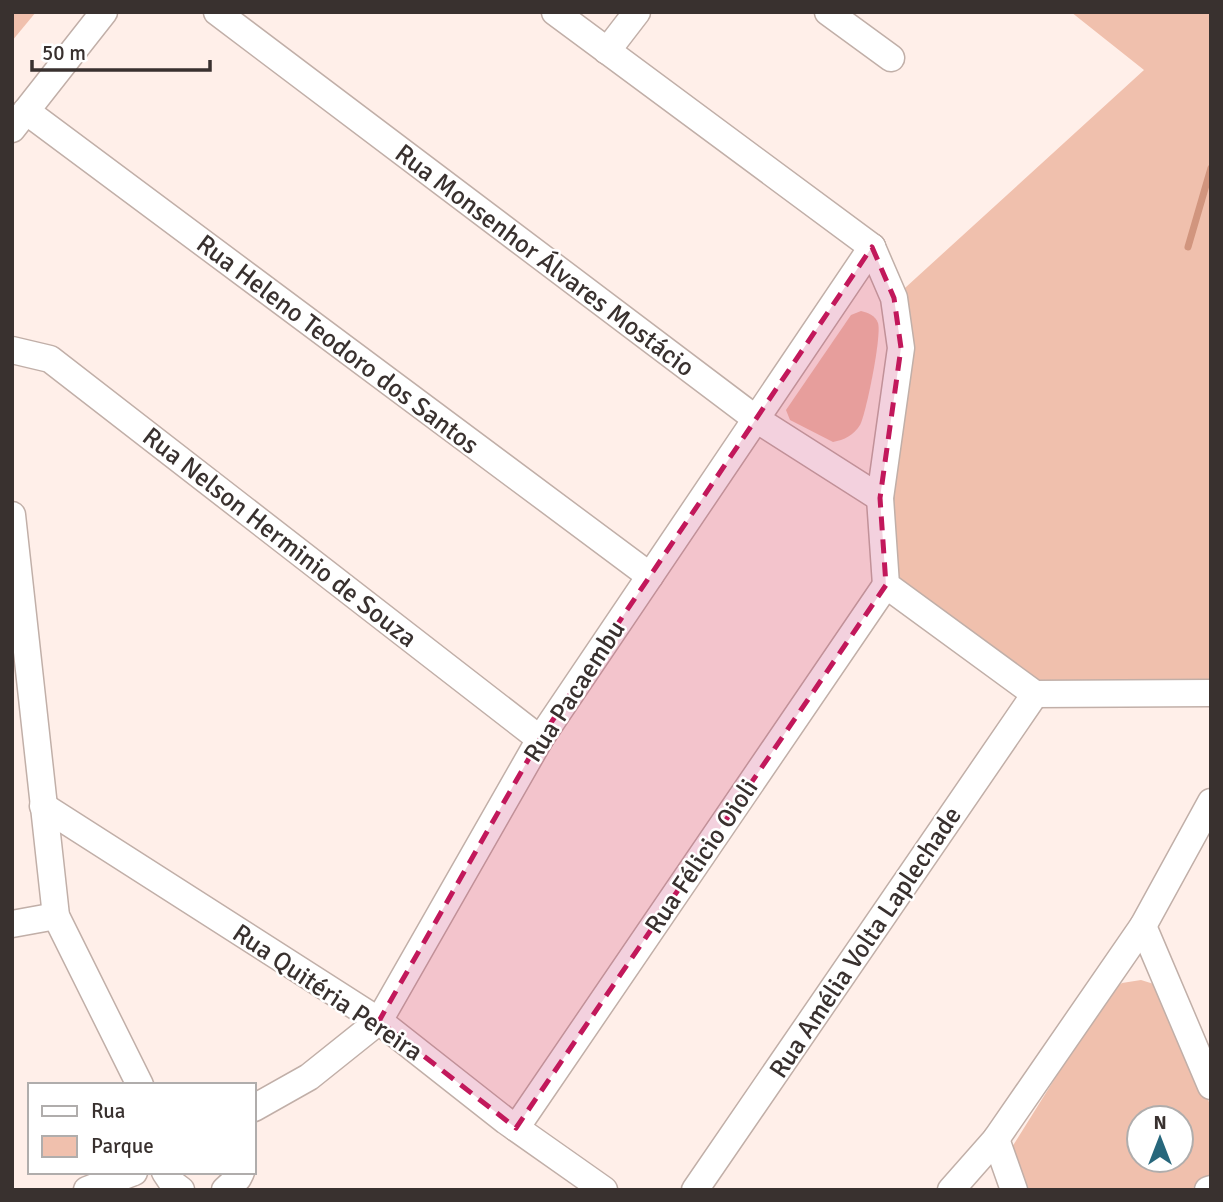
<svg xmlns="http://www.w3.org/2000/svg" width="1223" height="1202" viewBox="0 0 1223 1202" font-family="Signika,sans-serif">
<rect width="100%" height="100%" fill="#ffefe9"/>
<g fill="#f0c0ad" fill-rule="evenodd">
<polygon points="12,12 36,12 12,41"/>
<polygon points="1071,12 1211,12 1211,693 1035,694 886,585 894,298 1144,70"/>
<path d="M861 311C868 313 875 315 878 323 882 335 866 414 860 425 854 435 844 440 833 442L790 420 786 410 851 315Z"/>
<path d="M1141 980 1157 985 1167 998 1211 1107V1176L1206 1184 1186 1190H1021L1009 1152 1109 992 1122 983ZM1139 1118H1181V1160H1139Z"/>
</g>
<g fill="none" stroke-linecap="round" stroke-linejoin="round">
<polyline stroke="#d1957e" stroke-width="7" points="1188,247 1211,168"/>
<g stroke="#c1afa8" stroke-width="29">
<g id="street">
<polyline points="217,12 756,419 880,498"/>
<polyline points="555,12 872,247"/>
<polyline points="828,12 891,58"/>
<polyline points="607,51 637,12"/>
<polyline points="26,111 650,576"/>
<polyline points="12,129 104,12"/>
<polyline points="872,247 894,298 901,348 880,498 886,585 1035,694 1211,693"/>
<polyline points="12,350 50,359 540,739"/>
<polyline points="12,515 56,916 140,1085"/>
<polyline points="43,806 379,1021 506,1121 604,1190"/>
<polyline points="12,924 56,916"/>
<polyline points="1143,926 1211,1086"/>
<polyline points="254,1108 309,1077 379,1021 540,739 872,247"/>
<polyline points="516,1128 886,585"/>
<polyline points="996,1139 1014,1190"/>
<polyline points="165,1172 173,1184 181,1190"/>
<polyline points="87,1190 134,1172"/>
<polyline points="225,1190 238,1178 241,1172"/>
<polyline points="695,1190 1035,694"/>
<polyline points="951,1190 996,1139 1143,926 1211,802"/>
<polyline points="1208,1190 1211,1189"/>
</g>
</g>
<use href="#street" stroke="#fff" stroke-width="26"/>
</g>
<path fill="#c2185b" fill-opacity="0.2" stroke="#c2185b" stroke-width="5" stroke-dasharray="14 9" stroke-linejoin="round" d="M872 247 894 298 901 348 880 498 886 585 516 1128 379 1021 540 739Z"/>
<g text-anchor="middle" stroke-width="5" stroke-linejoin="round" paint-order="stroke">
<g font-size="26" fill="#39312f" stroke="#fff">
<text transform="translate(545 260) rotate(37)" y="9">Rua Monsenhor Álvares Mostácio</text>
<text transform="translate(338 344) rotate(37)" y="9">Rua Heleno Teodoro dos Santos</text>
<text transform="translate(280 537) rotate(38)" y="9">Rua Nelson Herminio de Souza</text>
<text transform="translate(574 691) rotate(-57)" y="9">Rua Pacaembu</text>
<text transform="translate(701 856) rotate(-56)" y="9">Rua Félicio Oioli</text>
<text transform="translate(865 942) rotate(-56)" y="9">Rua Amélia Volta Laplechade</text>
<text transform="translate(328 992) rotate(34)" y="9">Rua Quitéria Pereira</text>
</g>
</g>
<rect width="1223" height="1202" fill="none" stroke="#39312f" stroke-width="28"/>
<rect x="28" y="1083" width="228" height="91" fill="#ffffff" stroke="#b0adac" stroke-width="2"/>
<rect x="42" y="1106" width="35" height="10" fill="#ffffff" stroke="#b0adac" stroke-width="2"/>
<text x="91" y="1118" font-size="21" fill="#39312f">Rua</text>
<rect x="42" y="1136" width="35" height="21" fill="#f0c0ad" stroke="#b0adac" stroke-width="2"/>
<text x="91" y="1153" font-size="21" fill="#39312f">Parque</text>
<g transform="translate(1160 1139)"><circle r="33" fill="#ffffff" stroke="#b0adac" stroke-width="2"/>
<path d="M0-5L12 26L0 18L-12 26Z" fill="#27677c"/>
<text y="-10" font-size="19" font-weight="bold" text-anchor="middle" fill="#39312f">N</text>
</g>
<path d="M32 60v10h178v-10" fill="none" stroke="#39312f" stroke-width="3.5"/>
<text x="42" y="60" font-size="21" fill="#39312f" stroke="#ffffff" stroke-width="5" paint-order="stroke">50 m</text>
</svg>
